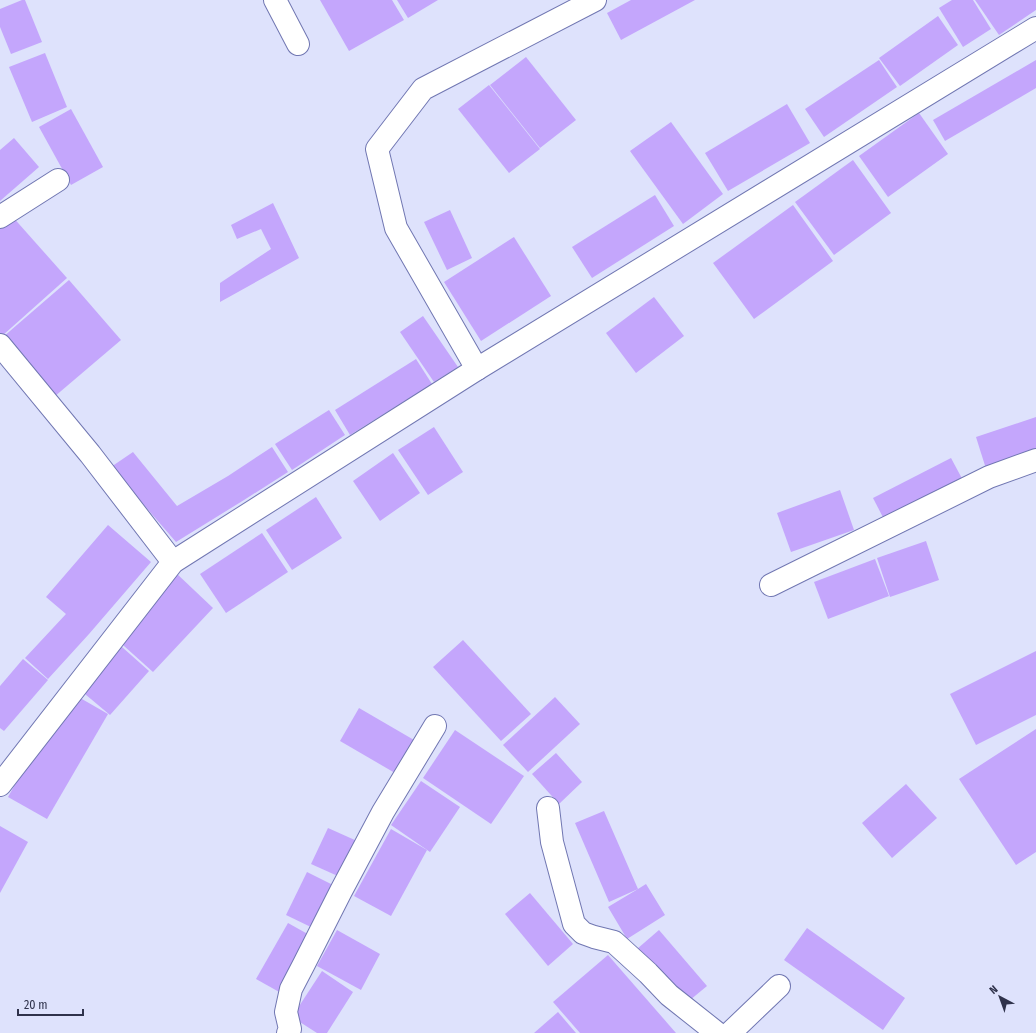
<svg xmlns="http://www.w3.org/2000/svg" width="1036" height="1033" viewBox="0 0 1036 1033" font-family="'Fira Sans Condensed',sans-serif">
<rect width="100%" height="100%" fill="#dee2fc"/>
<g fill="#c4a6fc">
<polygon points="22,0 25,0 42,42 11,54 0,27 0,9"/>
<polygon points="320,0 392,0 404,20 349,51"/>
<polygon points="397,0 438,0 408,18"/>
<polygon points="631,0 695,0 621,40 607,13"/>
<polygon points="952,0 973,0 991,29 963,47 939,8"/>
<polygon points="975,0 1036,0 1036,10 999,35"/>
<polygon points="938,16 958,45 900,86 879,58"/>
<polygon points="45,53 67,107 32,122 9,67"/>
<polygon points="526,57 576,120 540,148 490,85"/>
<polygon points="879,60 897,87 824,137 805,109"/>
<polygon points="1036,60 1036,88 945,141 933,120"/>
<polygon points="489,85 540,149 509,173 458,109"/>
<polygon points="787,104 810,143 728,191 705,153"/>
<polygon points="71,109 103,167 71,185 39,127"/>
<polygon points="919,113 948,154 888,197 859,156"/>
<polygon points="671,122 723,194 683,224 630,151"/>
<polygon points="14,138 39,167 0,201 0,150"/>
<polygon points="853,160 891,213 834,255 795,202"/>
<polygon points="655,195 674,226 592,278 572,247"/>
<polygon points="273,203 299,258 220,302 220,283 271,249 261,229 237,239 231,225"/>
<polygon points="793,205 833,261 754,319 713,263"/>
<polygon points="450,210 472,258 447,270 424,222"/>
<polygon points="11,215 67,278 2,336 0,334 0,225"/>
<polygon points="514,237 551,296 481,341 444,282"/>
<polygon points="69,280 121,340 54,397 3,337"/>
<polygon points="654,297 684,336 636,373 606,333"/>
<polygon points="423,316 458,367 434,382 400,332"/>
<polygon points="416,359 432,384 350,435 335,410"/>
<polygon points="329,410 345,435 292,470 275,444"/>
<polygon points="1036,417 1036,456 987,472 976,437"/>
<polygon points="434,427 463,472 428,495 398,450"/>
<polygon points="272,447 288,472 244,500 176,542 111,467 133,452 177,506 228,476"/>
<polygon points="393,453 420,493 380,521 353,481"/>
<polygon points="951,458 966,486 888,527 873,498"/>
<polygon points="840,490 854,530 791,552 777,513"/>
<polygon points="316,497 342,538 292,570 266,530"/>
<polygon points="108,525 151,562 89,634 48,679 25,658 66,614 46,597"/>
<polygon points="262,533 288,572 226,613 200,574"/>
<polygon points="926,541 939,580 890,597 877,558"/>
<polygon points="875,559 889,596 828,619 814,582"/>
<polygon points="175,572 213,608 153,672 114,637"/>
<polygon points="113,639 149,671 110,715 73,684"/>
<polygon points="463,640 531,714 501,741 433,667"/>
<polygon points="1036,651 1036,715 976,745 950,694"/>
<polygon points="23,659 48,680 4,731 0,728 0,686"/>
<polygon points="68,691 108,714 47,819 8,797"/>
<polygon points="555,697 580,724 528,772 503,745"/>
<polygon points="359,708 414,740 395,773 340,741"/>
<polygon points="1036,729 1036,852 1016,865 959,779"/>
<polygon points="455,730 524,776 491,824 423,778"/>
<polygon points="556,753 582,782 559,804 532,774"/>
<polygon points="421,781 460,807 430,852 391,825"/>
<polygon points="906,784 937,818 892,858 862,823"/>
<polygon points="604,811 638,889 646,884 665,915 627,939 608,907 638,889 609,902 575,823"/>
<polygon points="0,826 28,842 0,893"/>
<polygon points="328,828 357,841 340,877 311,864"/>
<polygon points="391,829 427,850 391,916 354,896"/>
<polygon points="307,872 335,886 315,929 286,915"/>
<polygon points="530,893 573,944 548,966 505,914"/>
<polygon points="288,923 313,937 281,993 256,979"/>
<polygon points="807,928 905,998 883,1030 784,960"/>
<polygon points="337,930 380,954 361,990 317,966"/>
<polygon points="659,930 707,986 684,1005 637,949"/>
<polygon points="608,955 676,1033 580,1033 553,1002"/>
<polygon points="322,971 353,992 327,1033 317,1033 292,1017"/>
<polygon points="558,1012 576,1033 534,1033"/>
</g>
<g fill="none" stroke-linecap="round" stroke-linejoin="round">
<g stroke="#7177b2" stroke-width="24">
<g id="minor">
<polyline points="275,0 298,44"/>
<polyline points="0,217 58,180"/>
<polyline points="0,345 90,454 173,562"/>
<polyline points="477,369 396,228 377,149 423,89 595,0"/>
<polyline points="771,585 989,477 1036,460"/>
<polyline points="0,785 173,562 477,369 1036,28"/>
<polyline points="548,808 552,842 574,924 583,933 594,937 614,942 648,973 669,995 717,1033"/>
<polyline points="288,1033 290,1029 286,1012 291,989 304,964 341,891 383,812 435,726"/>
<polyline points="730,1033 779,986"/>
</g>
</g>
<use href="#minor" stroke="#fff" stroke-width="22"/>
</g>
<g transform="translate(1000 997) rotate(319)" stroke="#dee2fc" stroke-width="3" paint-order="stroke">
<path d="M0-3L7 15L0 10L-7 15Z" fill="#2f324b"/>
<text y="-6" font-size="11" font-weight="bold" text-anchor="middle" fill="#2f324b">N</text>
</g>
<path d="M18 1009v6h65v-6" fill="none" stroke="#2f324b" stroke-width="2"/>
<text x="24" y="1009" font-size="12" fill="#2f324b" stroke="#dee2fc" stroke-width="3" paint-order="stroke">20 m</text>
</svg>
